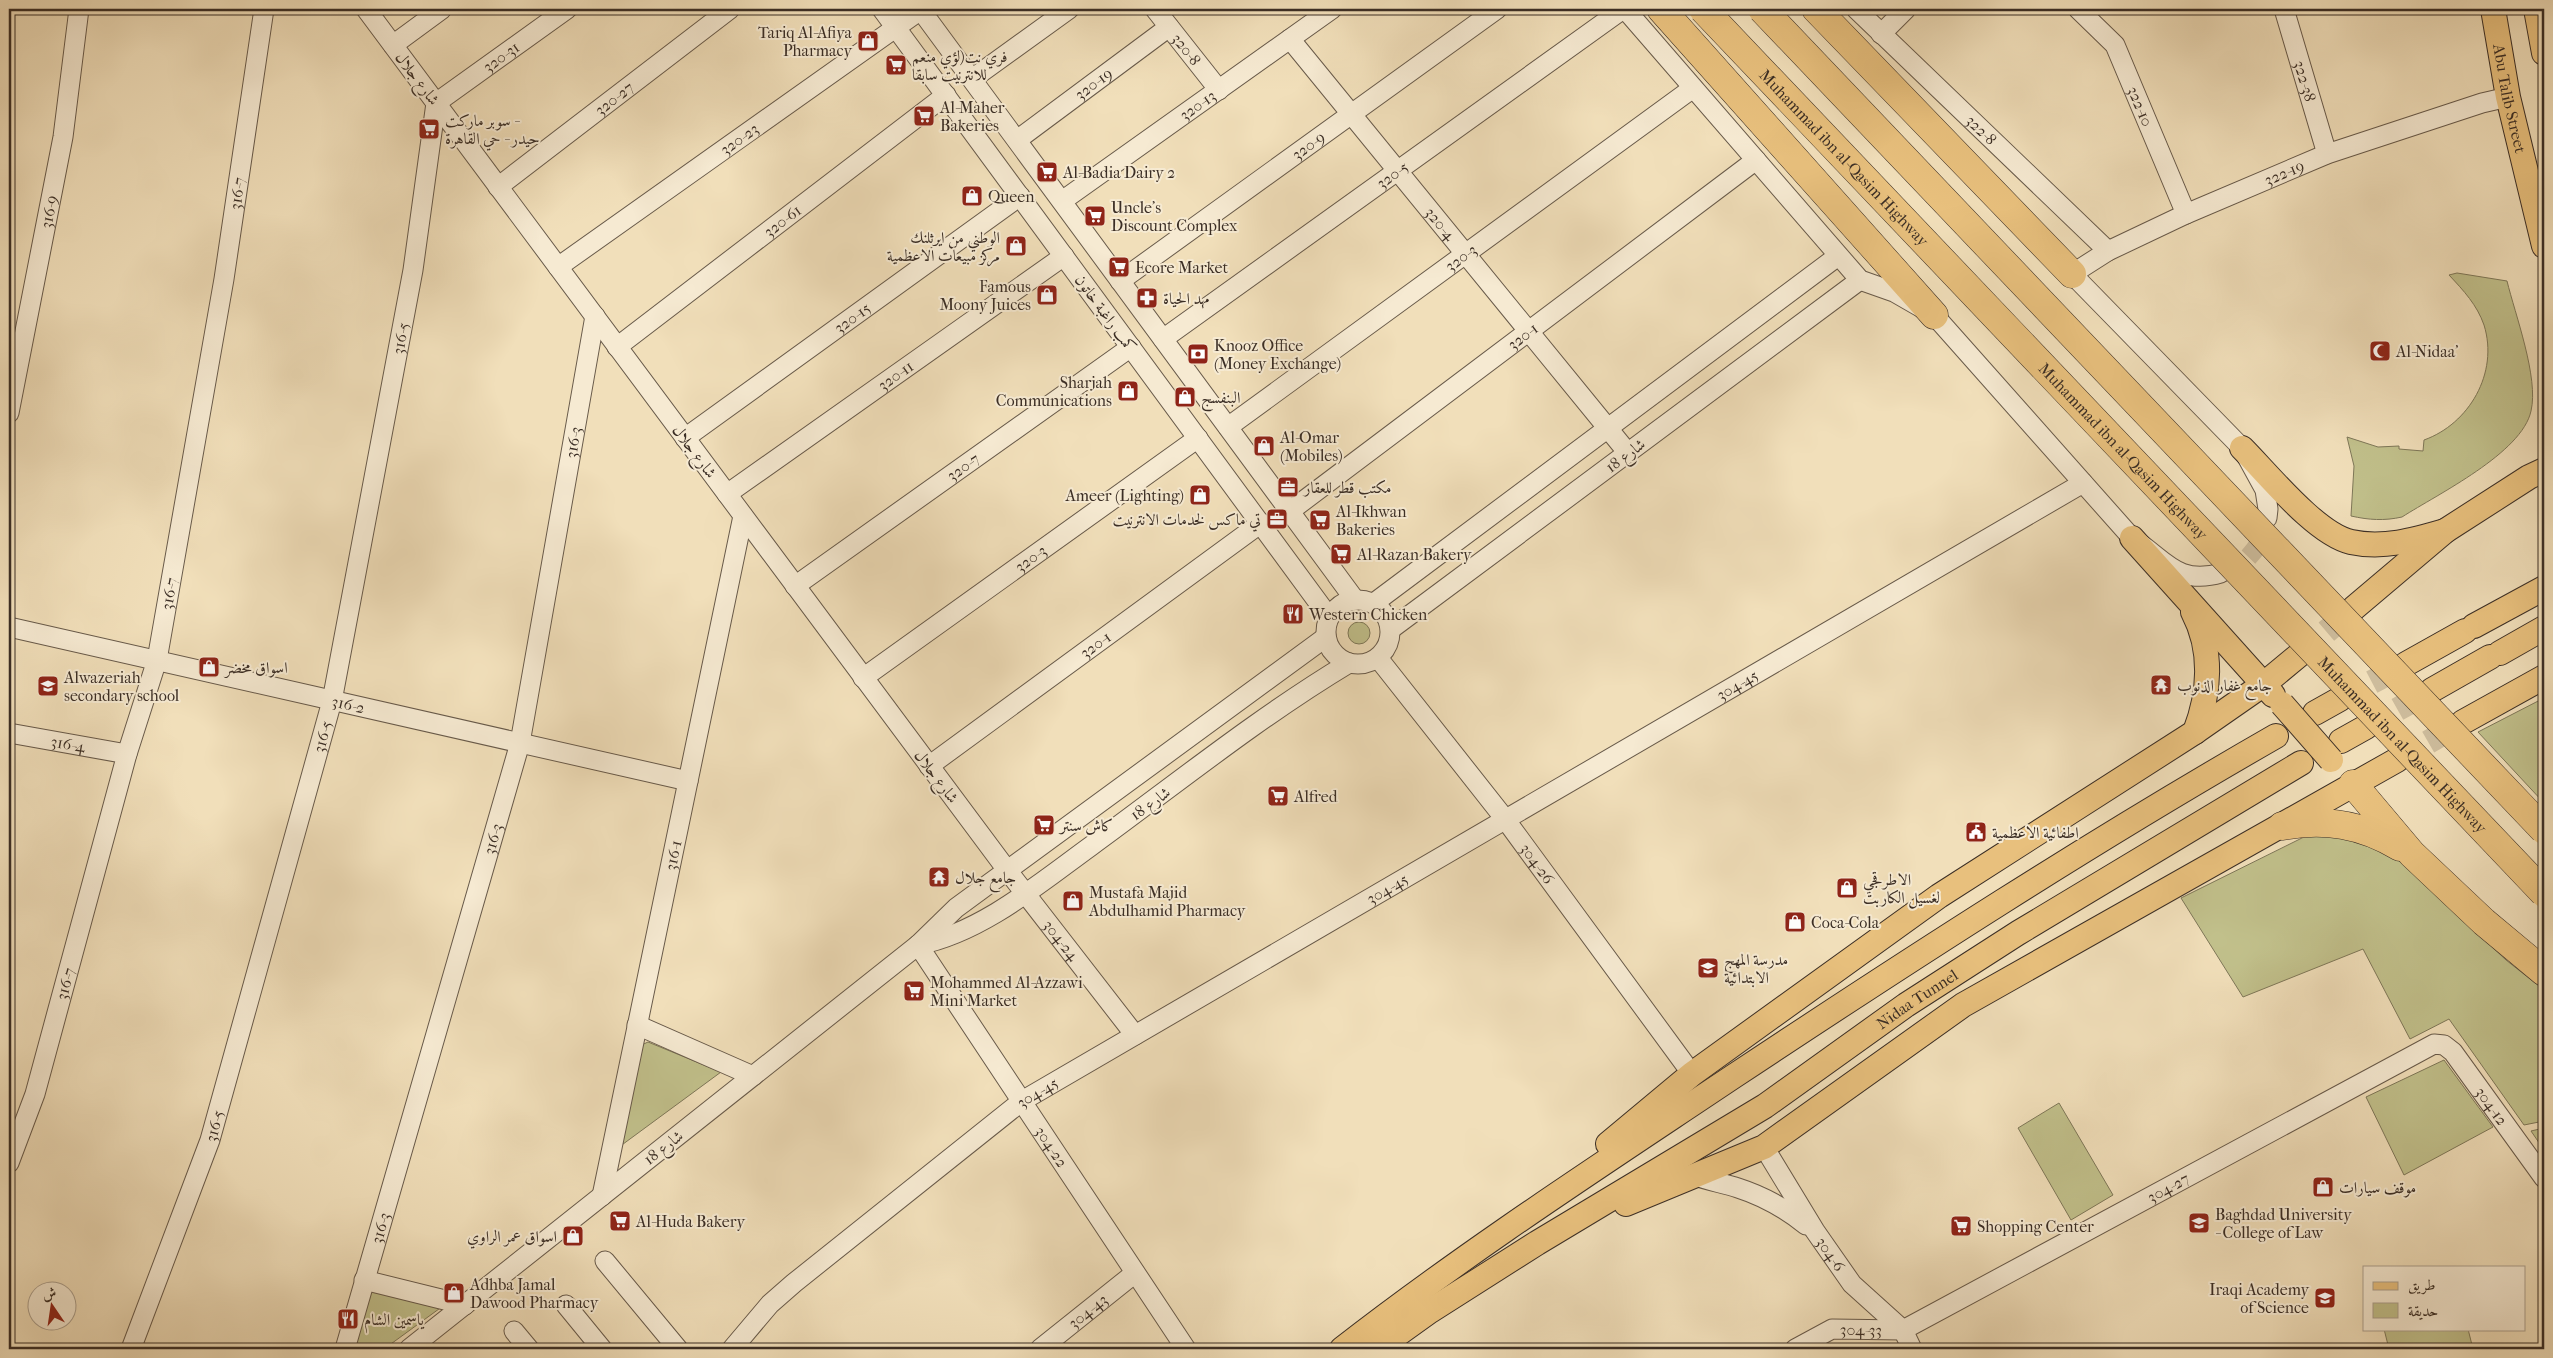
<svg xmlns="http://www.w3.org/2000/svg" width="2553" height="1358" viewBox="0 0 2553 1358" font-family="'IM FELL French Canon',Amiri,serif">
<rect width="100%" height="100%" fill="#f1dfba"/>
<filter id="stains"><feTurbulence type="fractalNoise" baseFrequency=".004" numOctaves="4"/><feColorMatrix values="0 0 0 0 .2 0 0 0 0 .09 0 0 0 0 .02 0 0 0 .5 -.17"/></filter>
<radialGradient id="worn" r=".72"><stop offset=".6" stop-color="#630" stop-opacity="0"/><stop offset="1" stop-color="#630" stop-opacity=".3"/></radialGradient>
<g fill="#c1c08b" stroke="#7e7758">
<path d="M2457 273 2507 281C2515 314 2539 378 2531 411 2522 453 2438 494 2402 517 2384 521 2369 520 2351 516L2354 466 2347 437 2378 447 2399 446V449L2423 451 2424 440C2469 424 2499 373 2484 325 2477 305 2464 291 2449 275Z"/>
<circle cx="1359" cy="633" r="11"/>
<polygon points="2544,698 2544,803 2478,732"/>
<polygon points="2341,832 2373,844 2403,863 2506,960 2544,990 2544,1121 2524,1125 2449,1019 2410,1039 2363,949 2243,997 2181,898 2306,836"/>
<polygon points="648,1042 721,1072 615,1150 635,1048"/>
<polygon points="2444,1060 2493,1127 2404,1175 2366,1097"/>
<polygon points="2059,1103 2113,1195 2071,1220 2018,1128"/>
<polygon points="2544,1128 2544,1150 2531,1131"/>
<polygon points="372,1289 443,1306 384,1349 350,1349"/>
<polygon points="2384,1329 2468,1329 2473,1349 2389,1349"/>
</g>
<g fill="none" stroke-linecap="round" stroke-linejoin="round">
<path stroke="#cdbc9c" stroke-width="19" stroke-dasharray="19 9" stroke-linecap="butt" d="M2225 572C2245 566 2261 546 2266 526"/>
<g stroke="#cdbc9c" stroke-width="24" stroke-dasharray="24 12" stroke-linecap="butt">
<polyline points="2299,655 2354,608"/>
<polyline points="2340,699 2406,664"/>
<polyline points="2366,727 2432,690"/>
<polyline points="2397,760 2463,722"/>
</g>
<g stroke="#685a4a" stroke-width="21">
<g id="minor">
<path id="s1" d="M366 9 1007 870 1135 1035"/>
<polyline points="882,9 1329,617"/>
<polyline points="920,9 1355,600"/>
<path id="s2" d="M1155 9 1219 90"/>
<path d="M1625 9 1860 280 1894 292 1934 315 2132 538C2165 559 2177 586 2221 573"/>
<path id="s3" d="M1856 9 2108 251"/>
<path id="s4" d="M2078 9 2115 45 2186 214"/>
<path id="s5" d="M2284 9 2327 154"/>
<polyline points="1881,34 1906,9"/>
<path id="s6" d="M1290 39 1628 453"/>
<polyline points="393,45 442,9"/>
<polyline points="972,79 1069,9"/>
<path id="s7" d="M1017 140 1169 27"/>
<path id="s8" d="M498 187 730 9"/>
<path id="s9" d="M1062 201 1332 9"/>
<path id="s10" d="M558 267 922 9"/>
<path id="s11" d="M1120 281 1497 9"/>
<path id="s12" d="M1163 339 1623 9"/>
<path id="s13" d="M617 347 946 95"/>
<path id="s14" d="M9 413 63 137 79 9"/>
<path id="s15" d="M1228 427 1693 88"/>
<path id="s16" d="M685 438 1020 196"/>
<path id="s17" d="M727 494 1064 256"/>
<path id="s18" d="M1290 511 1756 160"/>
<path id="s19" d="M2267 518 2268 509 2265 490 2242 448 2072 274 2108 251 2186 214 2327 154 2482 103 2508 97"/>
<path id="s20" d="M795 586 1131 347"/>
<circle cx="1358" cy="632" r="32"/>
<polyline points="1374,603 1838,256"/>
<path id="s21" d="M9 627 688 781"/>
<polyline points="1391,629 1860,280"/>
<path id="s22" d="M1378 658 1505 819 1692 1074"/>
<path id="s23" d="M863 678 1198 438"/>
<path id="s24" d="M9 733 127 754"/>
<path id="s25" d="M929 766 1261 523"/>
<path d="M918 945C981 933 1040 883 1091 846 1176 784 1259 717 1349 663"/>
<path id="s26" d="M918 945 1186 1349"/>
<polyline points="637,1025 753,1076"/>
<path id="s27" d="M1764 1147 1815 1231 1852 1284 1903 1330 1912 1349"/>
<path id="s28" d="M9 1163 35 1094 127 754 157 660 224 279 264 9"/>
<path d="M1693 1175C1708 1181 1723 1183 1738 1188 1763 1196 1786 1209 1806 1225"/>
<path id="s29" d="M602 1196 743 516"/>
<polyline points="605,1261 678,1349"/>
<polyline points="364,1280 465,1305"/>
<polyline points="566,1305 602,1349"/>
<path id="s30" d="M1903 1330 2434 1044 2444 1045 2453 1052 2544 1178"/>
<polyline points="514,1331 529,1349"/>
<path id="s31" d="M131 1349 210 1140 332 701 413 270 436 103 567 9"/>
<path id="s32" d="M345 1349 520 743 595 316"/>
<polyline points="409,1349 918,945 956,908 1326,637"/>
<path id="s33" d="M732 1349 770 1304 794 1283 1022 1101 2083 483"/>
<path id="s34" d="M1040 1349 1135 1273"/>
<path id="s35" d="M1795 1349 1832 1329 1903 1330"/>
</g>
</g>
<g stroke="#3b2e25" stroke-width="26">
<g id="major">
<path id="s36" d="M2493 9 2508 97 2544 246"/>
<polyline points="2536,9 2544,53"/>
<path d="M2242 448C2268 474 2316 534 2351 542 2383 549 2414 540 2445 531"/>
<polyline points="2132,538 2273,695"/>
<polyline points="2354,608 2445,531 2529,477 2544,470"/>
<path d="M2193 612C2213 650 2210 693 2195 732"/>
<polyline points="2474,626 2544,588"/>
<polyline points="2500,653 2544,628"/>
<polyline points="2406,664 2465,631"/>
<polyline points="2432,690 2490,657"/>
<polyline points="2315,713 2340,699"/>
<polyline points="2463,722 2544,677"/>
<polyline points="2341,741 2366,727"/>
<polyline points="1608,1144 1692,1074 1939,896 2195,732 2264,684 2299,655"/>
<polyline points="1626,1204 1764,1147 1963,1005 2397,760"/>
<path d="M1342 1349C1468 1251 1601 1165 1734 1076 1912 958 2091 842 2276 736"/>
<path id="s37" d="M1377 1349 1430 1311 1537 1243 1765 1106 1906 1005 2018 933 2301 763"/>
</g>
</g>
<g stroke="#3b2e25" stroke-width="29">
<g id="highway">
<polyline points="1661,9 1934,315"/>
<polyline points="1816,9 2072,274"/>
<polyline points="2353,784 2412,854 2484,922 2544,972"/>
<path d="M2282 826C2324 818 2362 824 2400 847"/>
</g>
</g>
<use href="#minor" stroke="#f6ead2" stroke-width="19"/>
<use href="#major" stroke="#e8c07d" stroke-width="24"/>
<use href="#highway" stroke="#e8c07d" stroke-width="28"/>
<g stroke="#3b2e25" stroke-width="26" stroke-linecap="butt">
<polyline id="major-bridge" points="2282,704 2331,760"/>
</g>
<g stroke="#3b2e25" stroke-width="29" stroke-linecap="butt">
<g id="highway-bridge">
<path id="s38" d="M1703 9 2544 893"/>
<polyline points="1762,9 2544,830"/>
</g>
</g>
<use href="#major-bridge" stroke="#e8c07d" stroke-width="24"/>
<use href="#highway-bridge" stroke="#e8c07d" stroke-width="28"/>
</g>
<defs>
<g id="shop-square" transform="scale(1.125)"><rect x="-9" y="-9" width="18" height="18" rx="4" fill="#8f2418" stroke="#f6ead2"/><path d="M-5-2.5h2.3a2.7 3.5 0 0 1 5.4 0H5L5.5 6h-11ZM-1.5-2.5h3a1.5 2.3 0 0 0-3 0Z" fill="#fff"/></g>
<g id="supermarket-square" transform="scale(1.125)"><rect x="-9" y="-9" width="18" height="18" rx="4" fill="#8f2418" stroke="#f6ead2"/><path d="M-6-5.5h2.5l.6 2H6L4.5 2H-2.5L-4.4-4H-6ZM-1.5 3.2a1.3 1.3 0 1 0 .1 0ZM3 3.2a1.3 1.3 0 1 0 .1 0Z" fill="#fff"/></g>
<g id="pharmacy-square" transform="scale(1.125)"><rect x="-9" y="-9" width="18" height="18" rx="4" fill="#8f2418" stroke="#f6ead2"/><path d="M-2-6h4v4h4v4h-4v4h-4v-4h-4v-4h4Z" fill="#fff"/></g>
<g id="mosque-square" transform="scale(1.125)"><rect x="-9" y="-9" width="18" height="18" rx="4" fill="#8f2418" stroke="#f6ead2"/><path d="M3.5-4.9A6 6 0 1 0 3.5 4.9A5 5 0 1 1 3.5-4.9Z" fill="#fff"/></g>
<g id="bank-square" transform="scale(1.125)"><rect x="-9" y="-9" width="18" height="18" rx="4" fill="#8f2418" stroke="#f6ead2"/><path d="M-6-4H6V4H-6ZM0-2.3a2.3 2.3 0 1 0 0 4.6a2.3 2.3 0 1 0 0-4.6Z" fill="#fff"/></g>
<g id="office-square" transform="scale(1.125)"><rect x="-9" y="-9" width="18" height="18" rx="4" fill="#8f2418" stroke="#f6ead2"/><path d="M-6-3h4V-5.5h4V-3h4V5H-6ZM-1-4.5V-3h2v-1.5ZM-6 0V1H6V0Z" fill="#fff"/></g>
<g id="restaurant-square" transform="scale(1.125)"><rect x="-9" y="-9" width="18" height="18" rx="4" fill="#8f2418" stroke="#f6ead2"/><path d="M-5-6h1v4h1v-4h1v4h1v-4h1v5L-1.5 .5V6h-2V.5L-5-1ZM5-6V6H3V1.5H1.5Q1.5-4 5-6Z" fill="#fff"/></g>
<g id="temple-square" transform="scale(1.125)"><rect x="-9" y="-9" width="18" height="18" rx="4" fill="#8f2418" stroke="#f6ead2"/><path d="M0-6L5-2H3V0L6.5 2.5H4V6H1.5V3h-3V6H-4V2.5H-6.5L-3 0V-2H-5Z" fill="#fff"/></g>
<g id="school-square" transform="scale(1.125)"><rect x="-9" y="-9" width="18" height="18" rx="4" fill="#8f2418" stroke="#f6ead2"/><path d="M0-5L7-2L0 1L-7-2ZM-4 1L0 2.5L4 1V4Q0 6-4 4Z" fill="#fff"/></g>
<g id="civic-square" transform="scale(1.125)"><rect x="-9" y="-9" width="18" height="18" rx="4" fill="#8f2418" stroke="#f6ead2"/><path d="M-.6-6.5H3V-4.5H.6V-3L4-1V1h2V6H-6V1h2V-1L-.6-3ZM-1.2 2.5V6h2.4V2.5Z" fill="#fff"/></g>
<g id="university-square" transform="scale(1.125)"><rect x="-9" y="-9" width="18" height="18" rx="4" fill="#8f2418" stroke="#f6ead2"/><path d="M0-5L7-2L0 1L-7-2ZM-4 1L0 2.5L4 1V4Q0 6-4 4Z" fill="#fff"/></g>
</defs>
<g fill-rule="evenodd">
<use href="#shop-square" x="868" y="41"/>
<use href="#supermarket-square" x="896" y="65"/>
<use href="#supermarket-square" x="924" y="116"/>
<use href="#supermarket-square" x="429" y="129"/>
<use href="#supermarket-square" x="1047" y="172"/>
<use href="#shop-square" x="972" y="196"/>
<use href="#supermarket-square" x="1095" y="216"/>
<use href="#shop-square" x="1016" y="246"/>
<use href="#supermarket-square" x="1119" y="267"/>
<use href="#shop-square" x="1047" y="295"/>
<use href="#pharmacy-square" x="1147" y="298"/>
<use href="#mosque-square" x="2380" y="351"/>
<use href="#bank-square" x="1198" y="354"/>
<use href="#shop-square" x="1128" y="391"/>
<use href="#shop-square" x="1185" y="397"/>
<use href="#shop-square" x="1264" y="446"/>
<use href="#office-square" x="1288" y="487"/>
<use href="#shop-square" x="1200" y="495"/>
<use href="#office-square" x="1277" y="519"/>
<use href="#supermarket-square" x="1320" y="520"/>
<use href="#supermarket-square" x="1341" y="554"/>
<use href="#restaurant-square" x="1293" y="614"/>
<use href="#shop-square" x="209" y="667"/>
<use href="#temple-square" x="2161" y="685"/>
<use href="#school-square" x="48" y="686"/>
<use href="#supermarket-square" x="1278" y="796"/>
<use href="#supermarket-square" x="1044" y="825"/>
<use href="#civic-square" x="1976" y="832"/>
<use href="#temple-square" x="939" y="877"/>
<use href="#shop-square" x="1847" y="888"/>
<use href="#shop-square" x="1073" y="901"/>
<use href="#shop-square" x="1795" y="922"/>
<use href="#school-square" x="1708" y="968"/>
<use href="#supermarket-square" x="914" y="991"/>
<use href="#shop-square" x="2323" y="1187"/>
<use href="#supermarket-square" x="620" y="1221"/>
<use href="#university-square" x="2199" y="1223"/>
<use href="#supermarket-square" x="1961" y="1226"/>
<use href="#shop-square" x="573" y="1236"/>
<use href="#shop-square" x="454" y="1293"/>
<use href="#university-square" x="2325" y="1298"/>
<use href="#restaurant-square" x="348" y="1319"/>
</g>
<g text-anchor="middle" stroke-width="4" stroke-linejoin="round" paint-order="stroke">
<g font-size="16" fill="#3b2e25" stroke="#f6ead2" text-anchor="start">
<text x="852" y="38" text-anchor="end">Tariq Al-Afiya<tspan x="852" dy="18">Pharmacy</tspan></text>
<text x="912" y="62">فري نت(لؤي منعم<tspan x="912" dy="18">للانترنيت سابقا</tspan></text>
<text x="940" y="113">Al-Maher<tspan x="940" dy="18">Bakeries</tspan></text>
<text x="445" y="126">سوبر ماركت -<tspan x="445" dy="18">حيدر - حي القاهرة</tspan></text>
<text x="1063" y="178">Al-Badia Dairy 2</text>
<text x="988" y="202">Queen</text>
<text x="1111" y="213">Uncle’s<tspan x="1111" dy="18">Discount Complex</tspan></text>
<text x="1000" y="243" text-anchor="end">الوطني من ايرثلنك<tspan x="1000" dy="18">مركز مبيعات الاعظمية</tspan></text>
<text x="1135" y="273">Ecore Market</text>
<text x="1031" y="292" text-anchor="end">Famous<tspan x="1031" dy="18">Moony Juices</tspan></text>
<text x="1163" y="304">مهد الحياة</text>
<text x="1214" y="351">Knooz Office<tspan x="1214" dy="18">(Money Exchange)</tspan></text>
<text x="2396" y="357">Al-Nidaa'</text>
<text x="1112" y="388" text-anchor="end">Sharjah<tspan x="1112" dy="18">Communications</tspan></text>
<text x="1201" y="403">البنفسج</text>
<text x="1280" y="443">Al-Omar<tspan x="1280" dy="18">(Mobiles)</tspan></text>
<text x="1304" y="493">مكتب قطر للعقار</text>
<text x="1184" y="501" text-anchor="end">Ameer (Lighting)</text>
<text x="1336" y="517">Al-Ikhwan<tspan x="1336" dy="18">Bakeries</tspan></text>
<text x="1261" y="525" text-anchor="end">تي ماكس لخدمات الانترنيت</text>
<text x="1357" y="560">Al-Razan Bakery</text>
<text x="1309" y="620">Western Chicken</text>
<text x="225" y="673">اسواق مخضر</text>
<text x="64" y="683">Alwazeriah<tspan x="64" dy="18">secondary school</tspan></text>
<text x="2177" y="691">جامع غفار الذنوب</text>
<text x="1294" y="802">Alfred</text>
<text x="1060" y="831">كاش سنتر</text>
<text x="1992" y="838">اطفائية الاعظمية</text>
<text x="955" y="883">جامع جلال</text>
<text x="1863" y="885">الاطرقجي<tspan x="1863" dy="18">لغسيل الكاربت</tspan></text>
<text x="1089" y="898">Mustafa Majid<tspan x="1089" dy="18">Abdulhamid Pharmacy</tspan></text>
<text x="1811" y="928">Coca-Cola</text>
<text x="1724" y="965">مدرسة المهج<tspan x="1724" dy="18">الابتدائية</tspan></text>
<text x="930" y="988">Mohammed Al-Azzawi<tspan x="930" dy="18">Mini Market</tspan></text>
<text x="2339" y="1193">موقف سيارات</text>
<text x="2215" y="1220">Baghdad University<tspan x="2215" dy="18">- College of Law</tspan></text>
<text x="636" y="1227">Al-Huda Bakery</text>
<text x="1977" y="1232">Shopping Center</text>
<text x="557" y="1242" text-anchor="end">اسواق عمر الراوي</text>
<text x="470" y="1290">Adhba Jamal<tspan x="470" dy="18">Dawood Pharmacy</tspan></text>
<text x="2309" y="1295" text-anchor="end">Iraqi Academy<tspan x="2309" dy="18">of Science</tspan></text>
<text x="364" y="1325">ياسمين الشام</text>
</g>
<g font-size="16" fill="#3b2e25" stroke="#f6ead2">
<text dy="6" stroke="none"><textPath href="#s2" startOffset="51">320-8</textPath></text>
<text dy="6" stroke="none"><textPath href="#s31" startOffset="1366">320-31</textPath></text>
<text transform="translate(418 78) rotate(53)" y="6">شارع جلال</text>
<text dy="6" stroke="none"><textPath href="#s5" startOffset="75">322-38</textPath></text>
<text dy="6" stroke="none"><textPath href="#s7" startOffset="95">320-19</textPath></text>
<text dy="6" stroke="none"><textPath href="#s8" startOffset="146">320-27</textPath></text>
<text dy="6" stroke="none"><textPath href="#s36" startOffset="91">Abu Talib Street</textPath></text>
<text dy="6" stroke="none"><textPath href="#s9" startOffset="166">320-13</textPath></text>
<text dy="6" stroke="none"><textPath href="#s4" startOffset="118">322-10</textPath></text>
<text dy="6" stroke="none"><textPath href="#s3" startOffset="174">322-8</textPath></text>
<text dy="6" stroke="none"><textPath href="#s10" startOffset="222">320-23</textPath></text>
<text dy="6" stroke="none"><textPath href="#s11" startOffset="232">320-9</textPath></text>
<text dy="6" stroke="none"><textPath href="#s38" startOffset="205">Muhammad ibn al-Qasim Highway</textPath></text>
<text dy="6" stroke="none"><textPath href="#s19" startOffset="555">322-19</textPath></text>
<text dy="6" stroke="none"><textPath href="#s12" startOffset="282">320-5</textPath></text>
<text dy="6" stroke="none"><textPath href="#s28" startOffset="998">316-7</textPath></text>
<text dy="6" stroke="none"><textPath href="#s14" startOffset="205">316-9</textPath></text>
<text dy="6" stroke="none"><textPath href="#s13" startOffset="208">320-61</textPath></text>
<text dy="6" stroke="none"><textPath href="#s6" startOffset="238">320-4</textPath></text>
<text dy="6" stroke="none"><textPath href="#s15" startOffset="288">320-3</textPath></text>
<text transform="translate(1106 313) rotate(54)" y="6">كمب راغبة خاتون</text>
<text dy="6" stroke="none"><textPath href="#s16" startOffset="206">320-15</textPath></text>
<text dy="6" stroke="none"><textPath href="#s18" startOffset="291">320-1</textPath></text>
<text dy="6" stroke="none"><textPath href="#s31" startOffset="1048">316-5</textPath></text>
<text dy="6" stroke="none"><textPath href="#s17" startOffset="206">320-11</textPath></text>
<text dy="6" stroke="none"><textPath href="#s32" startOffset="936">316-3</textPath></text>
<text transform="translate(695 451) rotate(53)" y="6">شارع جلال</text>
<text dy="6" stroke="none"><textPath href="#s38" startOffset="610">Muhammad ibn al-Qasim Highway</textPath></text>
<text transform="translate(1625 455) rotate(-37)" y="6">شارع 18</text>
<text dy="6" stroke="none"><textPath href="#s20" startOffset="206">320-7</textPath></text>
<text dy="6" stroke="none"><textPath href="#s23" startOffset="206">320-3</textPath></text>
<text dy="6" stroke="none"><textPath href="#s28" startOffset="592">316-7</textPath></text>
<text dy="6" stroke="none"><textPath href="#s25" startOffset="206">320-1</textPath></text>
<text dy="6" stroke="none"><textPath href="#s33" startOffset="1210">304-45</textPath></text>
<text dy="6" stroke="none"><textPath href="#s21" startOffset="348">316-2</textPath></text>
<text dy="6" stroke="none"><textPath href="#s31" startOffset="642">316-5</textPath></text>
<text dy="6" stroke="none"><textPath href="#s24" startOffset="60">316-4</textPath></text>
<text dy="6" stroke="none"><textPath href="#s38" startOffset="1015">Muhammad ibn al-Qasim Highway</textPath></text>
<text transform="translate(937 776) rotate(53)" y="6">شارع جلال</text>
<text transform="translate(1150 803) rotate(-36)" y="6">شارع 18</text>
<text dy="6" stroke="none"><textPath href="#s32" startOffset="531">316-3</textPath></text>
<text dy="6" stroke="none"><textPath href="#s29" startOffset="348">316-1</textPath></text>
<text dy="6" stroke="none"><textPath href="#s22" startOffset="260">304-26</textPath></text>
<text dy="6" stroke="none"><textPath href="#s33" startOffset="805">304-45</textPath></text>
<text dy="6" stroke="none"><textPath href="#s1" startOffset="1162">304-24</textPath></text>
<text dy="6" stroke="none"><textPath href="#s28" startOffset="188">316-7</textPath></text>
<text dy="6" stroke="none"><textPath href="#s37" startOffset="644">Nidaa Tunnel</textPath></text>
<text dy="6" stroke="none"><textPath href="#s33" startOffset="400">304-45</textPath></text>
<text dy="6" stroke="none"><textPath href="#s30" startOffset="691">304-12</textPath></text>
<text dy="6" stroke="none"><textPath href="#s31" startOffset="238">316-5</textPath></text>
<text transform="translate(663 1147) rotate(-38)" y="6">شارع 18</text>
<text dy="6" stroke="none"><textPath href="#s26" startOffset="242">304-22</textPath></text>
<text dy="6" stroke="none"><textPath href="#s30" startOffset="301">304-27</textPath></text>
<text dy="6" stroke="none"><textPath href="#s32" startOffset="126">316-3</textPath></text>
<text dy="6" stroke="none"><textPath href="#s27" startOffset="126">304-6</textPath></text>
<text dy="6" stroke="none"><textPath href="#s34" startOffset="61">304-43</textPath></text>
<text dy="6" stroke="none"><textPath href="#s35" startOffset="71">304-33</textPath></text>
</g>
</g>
<rect width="2553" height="1358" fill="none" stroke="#f1dfba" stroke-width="30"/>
<rect x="10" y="10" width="2533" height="1338" fill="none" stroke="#3b2e25" stroke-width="2.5"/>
<rect x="15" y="15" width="2523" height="1328" fill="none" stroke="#3b2e25"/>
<rect x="2363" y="1266" width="162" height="65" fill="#f6ead2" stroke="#ab9f8d"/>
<rect x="2373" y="1282" width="25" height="8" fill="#e8c07d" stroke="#ab9f8d"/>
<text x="2408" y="1290" font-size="15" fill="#3b2e25">طريق</text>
<rect x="2373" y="1303" width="25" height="15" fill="#c1c08b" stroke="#ab9f8d"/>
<text x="2408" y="1316" font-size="15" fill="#3b2e25">حديقة</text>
<g transform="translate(52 1306) rotate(347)"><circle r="24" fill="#f6ead2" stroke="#ab9f8d"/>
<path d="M0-4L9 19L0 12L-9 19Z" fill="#8f2418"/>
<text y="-8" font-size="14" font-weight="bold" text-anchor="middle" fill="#3b2e25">ش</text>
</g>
<rect width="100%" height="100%" filter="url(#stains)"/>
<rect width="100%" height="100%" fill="url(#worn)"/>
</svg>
